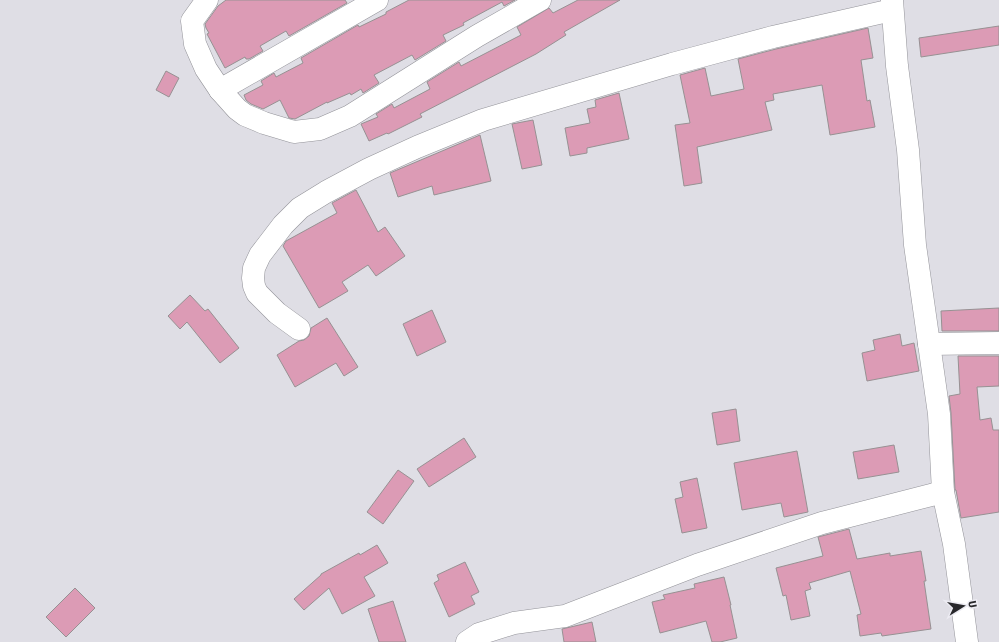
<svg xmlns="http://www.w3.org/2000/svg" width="999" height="642" viewBox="0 0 999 642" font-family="'Fira Sans Condensed',sans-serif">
<rect width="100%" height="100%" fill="#dfdee5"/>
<g fill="#dc9bb5" stroke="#979193">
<polygon points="226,0 345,0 347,3 289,36 286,31 260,46 263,51 249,59 246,59 245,57 225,68 207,34 209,33 206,28 205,24 218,6"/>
<polygon points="409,0 515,0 504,6 502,2 463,23 464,25 443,35 446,41 415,60 412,55 374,75 379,83 363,93 361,89 351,95 350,93 327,103 327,102 295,119 289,118 280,100 263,109 251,104 246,100 244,95 263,85 261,81 274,73 276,77 303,63 301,58 358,25 359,27 386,14 386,12"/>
<polygon points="578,0 620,0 564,32 566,35 536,54 420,114 422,117 388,134 387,133 369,141 361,124 378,117 376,114 392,104 394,108 430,89 427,82 459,62 461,66 521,35 517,27 549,8 553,13"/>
<polygon points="999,26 999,45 921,57 919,38"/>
<polygon points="868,28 873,58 861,60 867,101 870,100 875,127 830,135 822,85 773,94 774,100 765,102 772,130 697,147 702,183 684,186 675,125 690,123 680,75 705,68 711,96 744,89 738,59 776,49"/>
<polygon points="166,71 179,78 169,97 156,90"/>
<polygon points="619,93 629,139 587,148 587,153 570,156 565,128 590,123 587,109 596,107 595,100"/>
<polygon points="533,120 542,165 522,169 512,124"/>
<polygon points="480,135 491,181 434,195 432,186 398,197 390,173"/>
<polygon points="356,190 378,232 385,227 405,256 376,276 368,265 342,282 348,291 319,308 283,246 286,241 337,213 332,203"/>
<polygon points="190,295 205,311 208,309 239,348 220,363 187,322 180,329 168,316"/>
<polygon points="999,308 999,331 942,331 941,311"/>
<polygon points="432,310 446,342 417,356 403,324"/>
<polygon points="327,318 358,367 344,376 336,363 295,387 277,355 299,341 304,340 309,336 311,328"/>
<polygon points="900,334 902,346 914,343 919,371 867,381 862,353 875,350 873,340"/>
<polygon points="958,356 999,356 999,386 977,387 980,420 991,418 993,430 999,430 999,512 961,518 956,490 955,490 951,413 949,396 960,394"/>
<polygon points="736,409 740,441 717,445 712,413"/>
<polygon points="464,438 476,457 429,487 417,469"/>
<polygon points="894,445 899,472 858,479 853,452"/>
<polygon points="797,451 808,512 784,517 781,503 742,510 734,463"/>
<polygon points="398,470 414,481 383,524 367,512"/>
<polygon points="697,478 707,528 682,533 675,499 683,497 680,482"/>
<polygon points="849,529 857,559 890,553 890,556 921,551 926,581 924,581 931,629 882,636 881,633 860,636 857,615 861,614 850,571 809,583 811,589 805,591 810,616 791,620 786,595 783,596 776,568 823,556 818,537"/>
<polygon points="377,545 388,563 364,577 375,596 342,614 329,588 304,610 294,599 321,575 321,574 359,553 360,555"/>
<polygon points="465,562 479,592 471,596 475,604 449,617 434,583 439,580 437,575"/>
<polygon points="724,577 731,605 730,605 737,638 720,642 712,642 706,621 660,633 652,602 665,599 663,595 695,588 694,584"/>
<polygon points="75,588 95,608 66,637 46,617"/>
<polygon points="393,601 406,642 379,642 368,609"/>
<polygon points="592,622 596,642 564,642 562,629"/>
</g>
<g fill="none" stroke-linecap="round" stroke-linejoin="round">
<g stroke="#939399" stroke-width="23">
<g id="minor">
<polyline points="207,0 192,21 195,44 206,69 220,90 237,109 245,115 264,123 294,132 320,129 350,116 477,36 540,0"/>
<polyline points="892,0 897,66 908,150 915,245 939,414 943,492 954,544 967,642"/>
<polyline points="220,90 377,0"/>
<polyline points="299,329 277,313 257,293 254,286 253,278 254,268 260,255 283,225 300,208 326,192 369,169 417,147 483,120 672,64 773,37 892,10"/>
<polyline points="929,344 999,343"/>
<polyline points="467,642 479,634 514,623 565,616 697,565 822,523 943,492"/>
</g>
</g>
<use href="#minor" stroke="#fff" stroke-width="22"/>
</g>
<g transform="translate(963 606) rotate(79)" stroke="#ecebf2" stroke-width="3" paint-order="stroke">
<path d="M0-3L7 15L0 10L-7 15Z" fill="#28282b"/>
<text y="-6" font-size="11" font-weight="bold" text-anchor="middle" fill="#28282b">U</text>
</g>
</svg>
